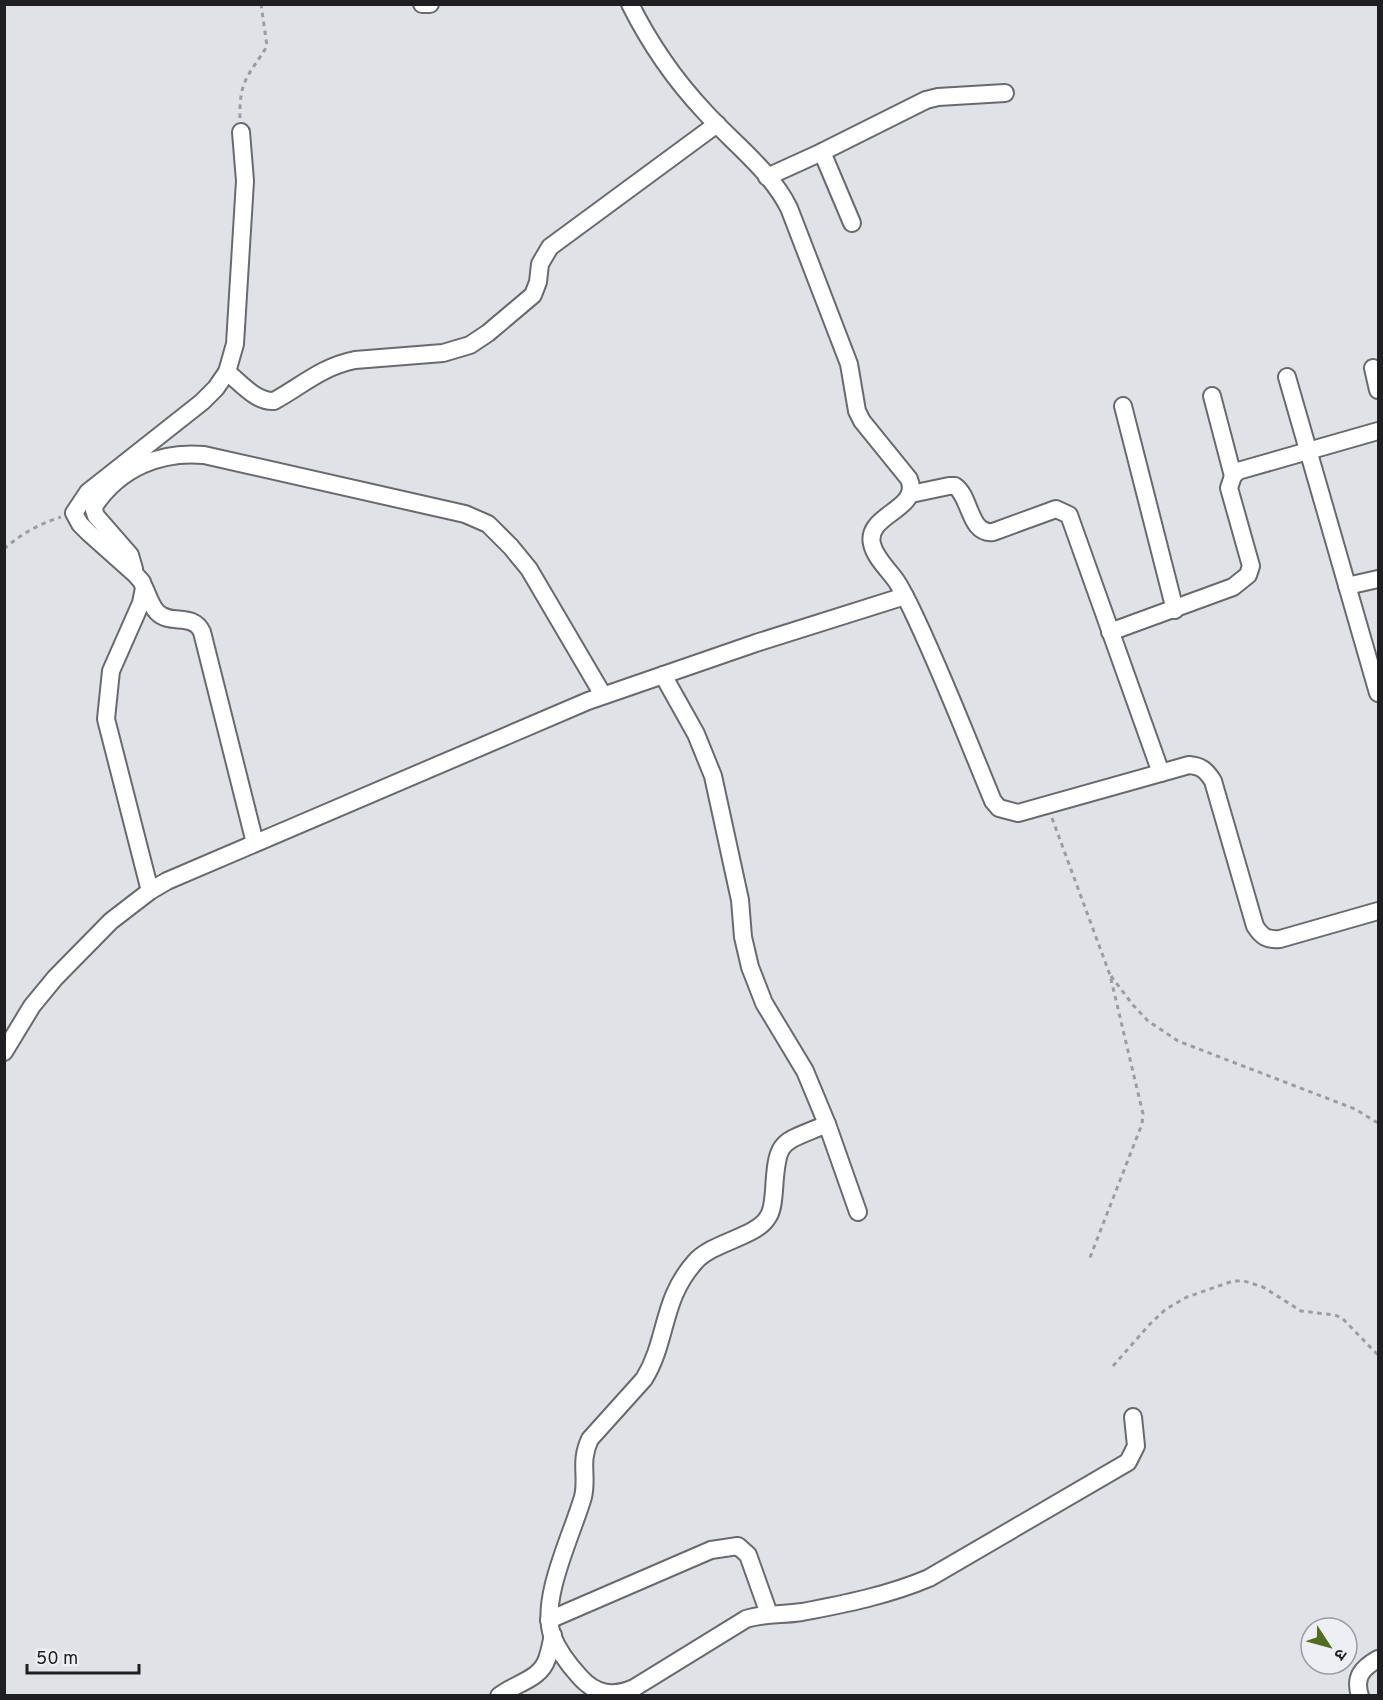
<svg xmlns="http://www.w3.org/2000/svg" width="1383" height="1700" viewBox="0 0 1383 1700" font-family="Overpass,'Noto Sans Devanagari',sans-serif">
<rect width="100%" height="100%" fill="#e0e2e6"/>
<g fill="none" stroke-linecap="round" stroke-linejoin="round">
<g stroke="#686a6e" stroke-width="20">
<g id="street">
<polyline points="422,4 430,4"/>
<path d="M630 4C649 42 675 80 704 111 732 142 770 170 789 208L849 364 857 411 862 421 909 479C922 510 865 514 872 544 875 558 889 570 897 582 902 590 906 598 910 606 941 670 966 736 993 801L999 808 1018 813 1189 765C1201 766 1206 770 1213 781L1255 926C1262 937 1267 940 1280 939L1378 911"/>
<polyline points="822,152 852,223"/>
<polyline points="767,177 822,152 926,100 938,97 1005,93"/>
<polyline points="1373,368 1378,390"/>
<path d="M227 372C241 383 256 402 274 401 303 385 321 367 355 360L443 353 470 345 488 333 533 295 538 282 540 264 550 247 717 124"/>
<polyline points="1287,377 1378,693"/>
<polyline points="1212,396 1233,476"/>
<polyline points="1123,406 1175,610"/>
<path d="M911 494 949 486H955C971 497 969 535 993 532L1056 509 1069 515 1161 773"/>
<path d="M134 569 130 555 96 516 94 510 95 505C120 468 160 451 204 455L465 514 488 524 511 547 529 569 603 695"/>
<polyline points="1347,586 1378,579"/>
<path d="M144 587C148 595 151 606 157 612 170 626 193 612 202 632L255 843"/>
<polyline points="1110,632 1233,587 1248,575 1251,566 1229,488 1233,476 1238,471 1378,431"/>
<polyline points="663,675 696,734 713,776 740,900 743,937 750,967 764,1003 805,1071 827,1124 858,1212"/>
<polyline points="150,891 106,719 111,671 141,603 144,588 142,582 135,574 89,533 80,524 74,513 88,492 202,402 216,388 227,372 235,344 245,181 241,132"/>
<polyline points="4,1052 32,1006 55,978 111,921 150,891 167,881 588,701 756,643 905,596"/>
<path d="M827 1124C781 1144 777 1137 774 1191 773 1199 773 1210 768 1217 757 1237 712 1242 695 1262 661 1300 668 1340 644 1379L590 1439C579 1462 588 1476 583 1497 572 1535 540 1598 552 1635 558 1651 569 1665 580 1677 596 1695 613 1697 634 1688L746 1619C765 1613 783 1615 802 1612 845 1604 889 1595 929 1578L1128 1462 1136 1446 1133 1417"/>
<polyline points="549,1620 711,1550 738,1546 748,1555 769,1614"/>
<path d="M499 1696C515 1683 540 1680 547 1659 550 1651 551 1643 553 1635"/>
<path d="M1360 1696C1354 1677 1362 1668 1378 1659"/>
</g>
</g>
<g stroke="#9c9da1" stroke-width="3" stroke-dasharray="4.5 4.5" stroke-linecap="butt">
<path d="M240 118C239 79 249 76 267 46L261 4"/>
<path d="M4 549C21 534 39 524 61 517"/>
<polyline points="1052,818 1110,975 1143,1114 1142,1124 1089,1260"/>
<polyline points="1111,976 1133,1005 1148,1021 1178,1041 1355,1109 1378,1123"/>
<polyline points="1113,1366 1150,1324 1166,1309 1187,1297 1233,1281 1244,1281 1263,1287 1301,1311 1335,1315 1342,1318 1378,1355"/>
</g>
<use href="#street" stroke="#fff" stroke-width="16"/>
</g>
<rect width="1383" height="1700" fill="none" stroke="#1f1f21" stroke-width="12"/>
<g transform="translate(1329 1646) rotate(126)"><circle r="28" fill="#edeff3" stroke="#9b9c9f" stroke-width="1.5"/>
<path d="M0-4.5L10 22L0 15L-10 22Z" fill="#526d21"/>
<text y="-9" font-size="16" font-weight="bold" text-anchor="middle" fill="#1f1f21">उ</text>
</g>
<path d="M27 1664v9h112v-9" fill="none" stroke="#1f1f21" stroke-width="3"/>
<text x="36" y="1664" font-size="18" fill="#1f1f21" stroke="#edeff3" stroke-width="4.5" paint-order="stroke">50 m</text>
</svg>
